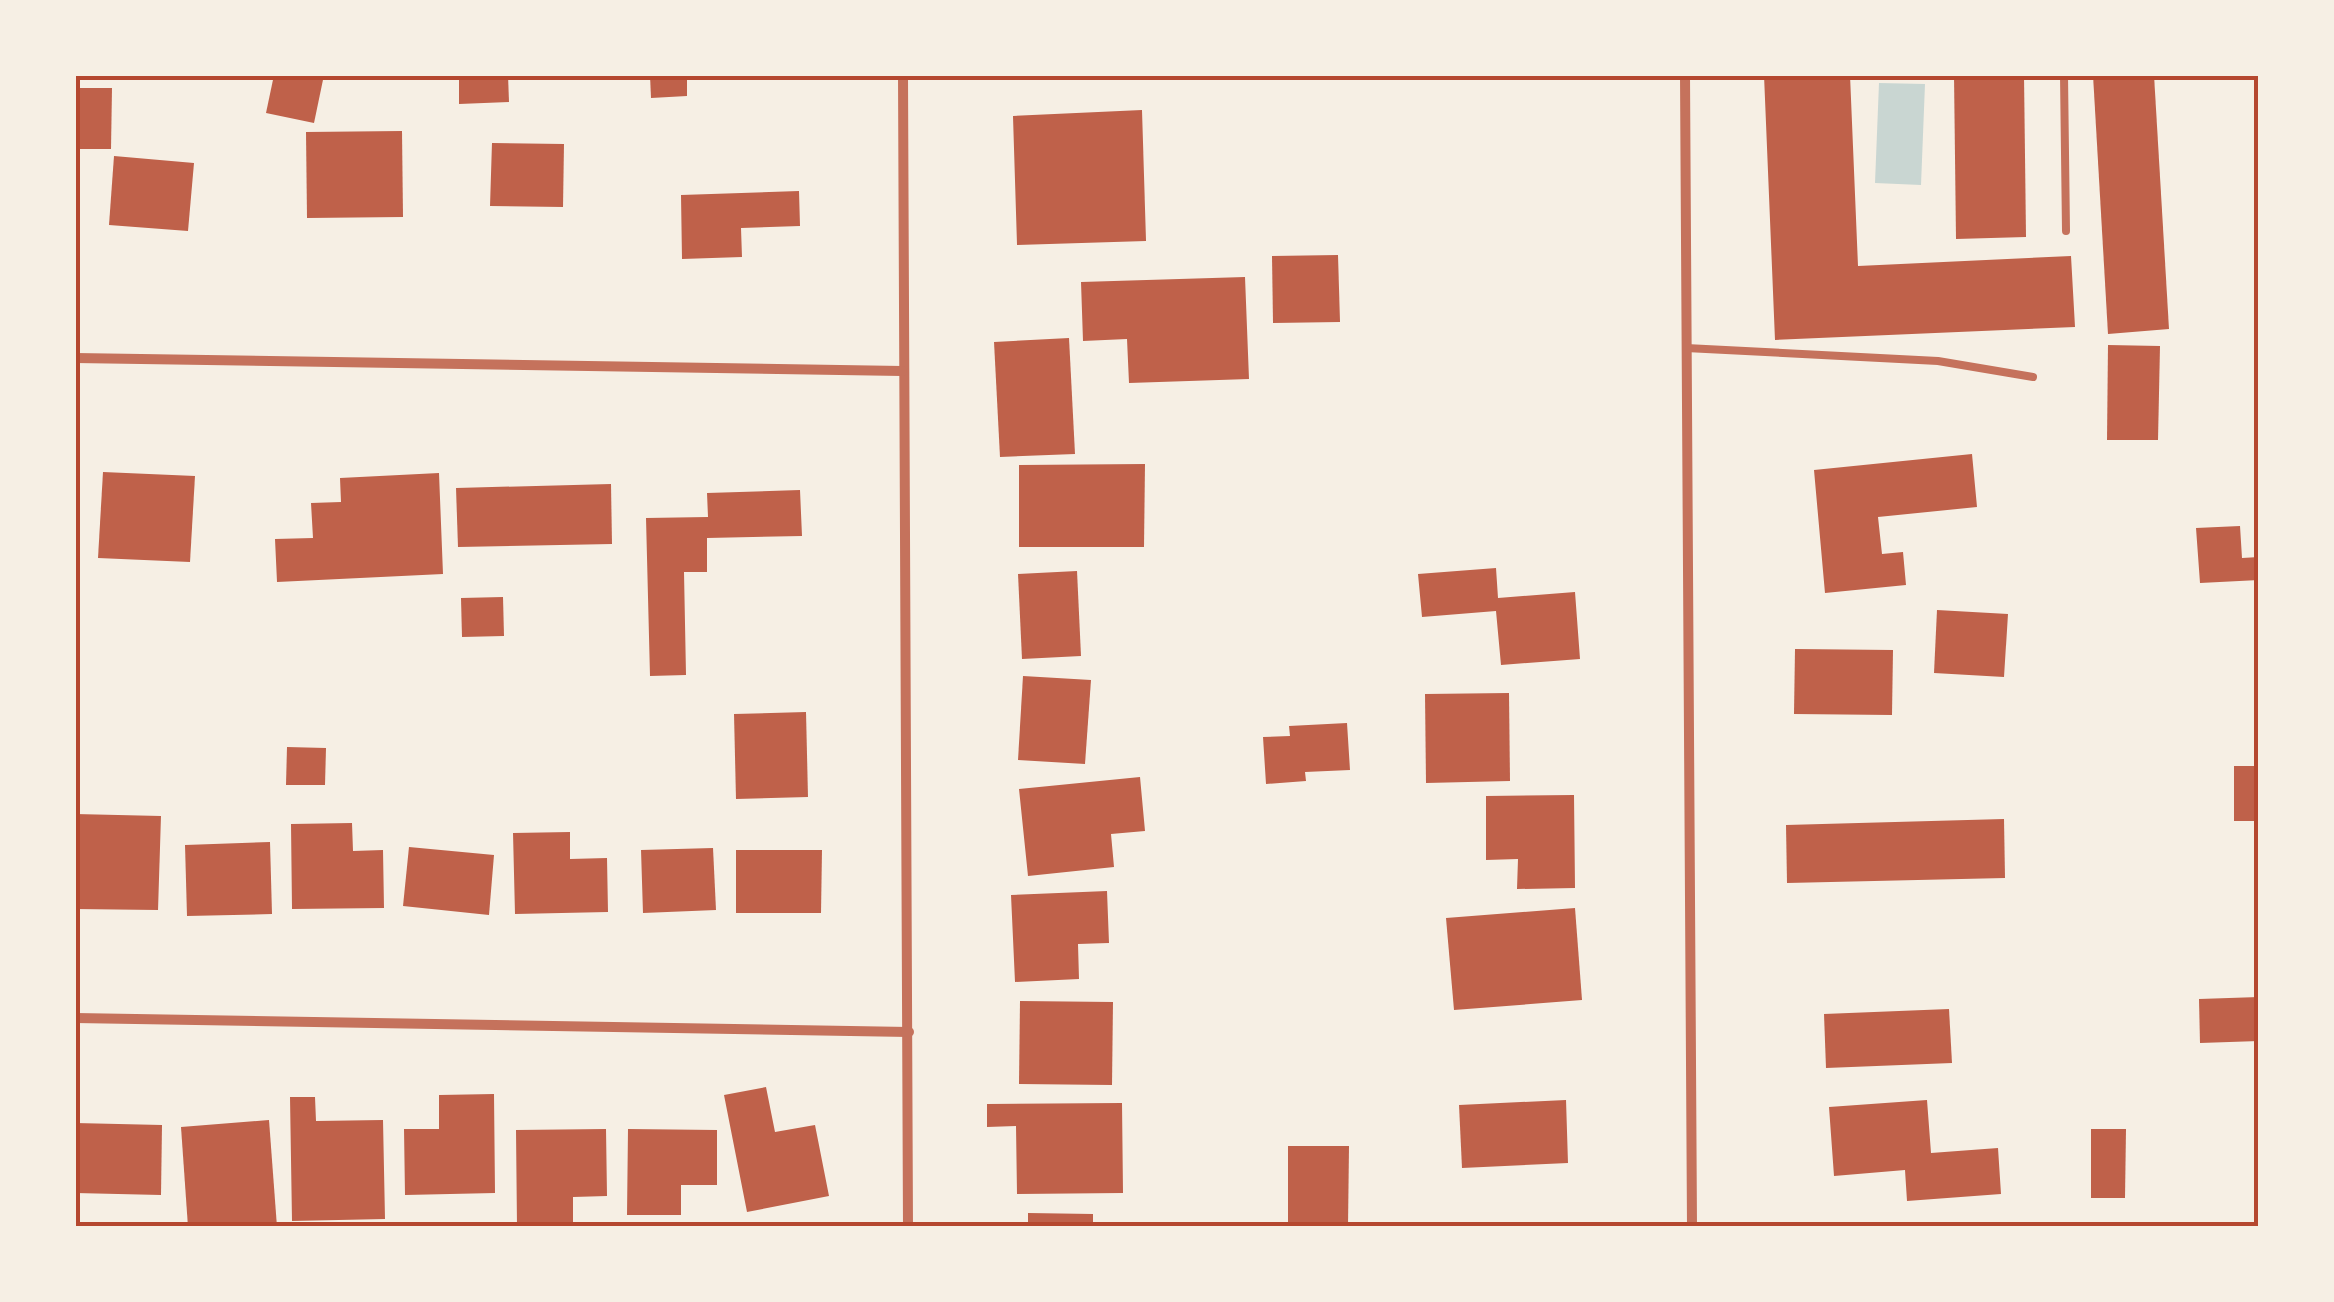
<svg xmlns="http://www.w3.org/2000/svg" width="2334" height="1302" viewBox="0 0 2334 1302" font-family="Mulish,sans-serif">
<rect width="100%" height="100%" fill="#f6efe4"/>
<polygon fill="#c9d6d2" points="1879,83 1925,84 1921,185 1875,183"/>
<g fill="#bf614a">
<polygon points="274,75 324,75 314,123 266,113"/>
<polygon points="459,75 508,75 509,102 459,104"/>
<polygon points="650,75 687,75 687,96 651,98"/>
<polygon points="1764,75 1850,75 1858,266 2071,256 2075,327 1775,340"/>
<polygon points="1954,75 2024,75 2026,237 1956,239"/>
<polygon points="2093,75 2154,75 2169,329 2108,334"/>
<polygon points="75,88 112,88 111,149 75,149"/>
<polygon points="1142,110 1146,241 1017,245 1013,116"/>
<polygon points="402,131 403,217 307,218 306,132"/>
<polygon points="492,143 564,144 563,207 490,206"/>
<polygon points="114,156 194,163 188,231 109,225"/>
<polygon points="799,191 800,226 741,228 742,257 682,259 681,195"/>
<polygon points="1338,255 1340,322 1273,323 1272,256"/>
<polygon points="1245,277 1249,379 1129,383 1127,339 1083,341 1081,282"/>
<polygon points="1069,338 1075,454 1000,457 994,342"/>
<polygon points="2108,345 2160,346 2158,440 2107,440"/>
<polygon points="1972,454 1977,507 1878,517 1882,554 1903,552 1906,585 1825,593 1814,470"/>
<polygon points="1145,464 1144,547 1019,547 1019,465"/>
<polygon points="103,472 195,476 190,562 98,558"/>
<polygon points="439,473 443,574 277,582 275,539 313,538 311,503 341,502 340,478"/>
<polygon points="611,484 612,544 458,547 456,488"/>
<polygon points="800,490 802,536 707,538 707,572 684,572 686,675 650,676 646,518 708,517 707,493"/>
<polygon points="2240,526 2242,558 2259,557 2259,580 2200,583 2196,528"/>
<polygon points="1496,568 1498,598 1575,592 1580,659 1501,665 1496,611 1422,617 1418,574"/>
<polygon points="1077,571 1081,656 1022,659 1018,574"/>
<polygon points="503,597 504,636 462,637 461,598"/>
<polygon points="1937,610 2008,614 2004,677 1934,673"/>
<polygon points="1795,649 1893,650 1892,715 1794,714"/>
<polygon points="1023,676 1091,680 1085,764 1018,760"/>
<polygon points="1509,693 1510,781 1426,783 1425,694"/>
<polygon points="806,712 808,797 736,799 734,714"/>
<polygon points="1347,723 1350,770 1305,772 1306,781 1266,784 1263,737 1290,736 1289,726"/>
<polygon points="287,747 326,748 325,785 286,785"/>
<rect x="2234" y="766" width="25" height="55"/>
<polygon points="1140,777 1145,831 1111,834 1114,867 1028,876 1019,789"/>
<polygon points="1574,795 1575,888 1517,889 1518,859 1486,860 1486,796"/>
<polygon points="75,814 161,816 158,910 75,909"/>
<polygon points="2004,819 2005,878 1787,883 1786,825"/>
<polygon points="352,823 353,851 383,850 384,908 292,909 291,824"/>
<polygon points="570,832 570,859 607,858 608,912 515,914 513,833"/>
<polygon points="270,842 272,914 187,916 185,845"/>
<polygon points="409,847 494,855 489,915 403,906"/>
<polygon points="713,848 716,910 643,913 641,850"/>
<polygon points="736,850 822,850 821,913 736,913"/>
<polygon points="1107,891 1109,943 1078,944 1079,979 1015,982 1011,895"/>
<polygon points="1575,908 1582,1000 1454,1010 1446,918"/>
<polygon points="2259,997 2259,1041 2200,1043 2199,999"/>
<polygon points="1020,1001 1113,1002 1112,1085 1019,1084"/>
<polygon points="1949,1009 1952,1063 1826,1068 1824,1014"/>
<polygon points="766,1087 775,1132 815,1125 829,1196 747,1212 724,1095"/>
<polygon points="494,1094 495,1193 405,1195 404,1129 439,1129 439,1095"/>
<polygon points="290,1097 315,1097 316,1121 383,1120 385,1219 292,1221"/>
<polygon points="1566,1100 1568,1163 1462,1168 1459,1105"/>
<polygon points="1927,1100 1931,1153 1998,1148 2001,1194 1907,1201 1905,1170 1834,1176 1829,1107"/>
<polygon points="1122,1103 1123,1193 1017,1194 1016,1126 987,1127 987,1104"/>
<polygon points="269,1120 277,1227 188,1227 181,1127"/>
<polygon points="75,1123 162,1125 161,1195 75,1193"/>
<polygon points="606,1129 607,1196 573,1197 573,1227 517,1227 516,1130"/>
<polygon points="628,1129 717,1130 717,1185 681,1185 681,1215 627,1215"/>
<polygon points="2091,1129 2126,1129 2125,1198 2091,1198"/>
<polygon points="1288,1146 1349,1146 1348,1226 1288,1225"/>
<polygon points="1028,1213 1093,1214 1093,1227 1028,1227"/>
</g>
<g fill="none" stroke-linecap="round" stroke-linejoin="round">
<g stroke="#c5725c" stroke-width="8">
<polyline points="2064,75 2066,231"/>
<polyline points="1686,348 1938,361 2033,377"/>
</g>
<g stroke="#c5725c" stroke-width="10">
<polyline points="903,75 908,1227"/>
<polyline points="1685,75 1692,1227"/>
<polyline points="75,358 902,371"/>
<polyline points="75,1018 909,1032"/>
</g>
</g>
<rect width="2334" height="1302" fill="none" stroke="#f6efe4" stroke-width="155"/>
<rect x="78" y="78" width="2178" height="1146" fill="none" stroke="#b5482f" stroke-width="4"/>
</svg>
